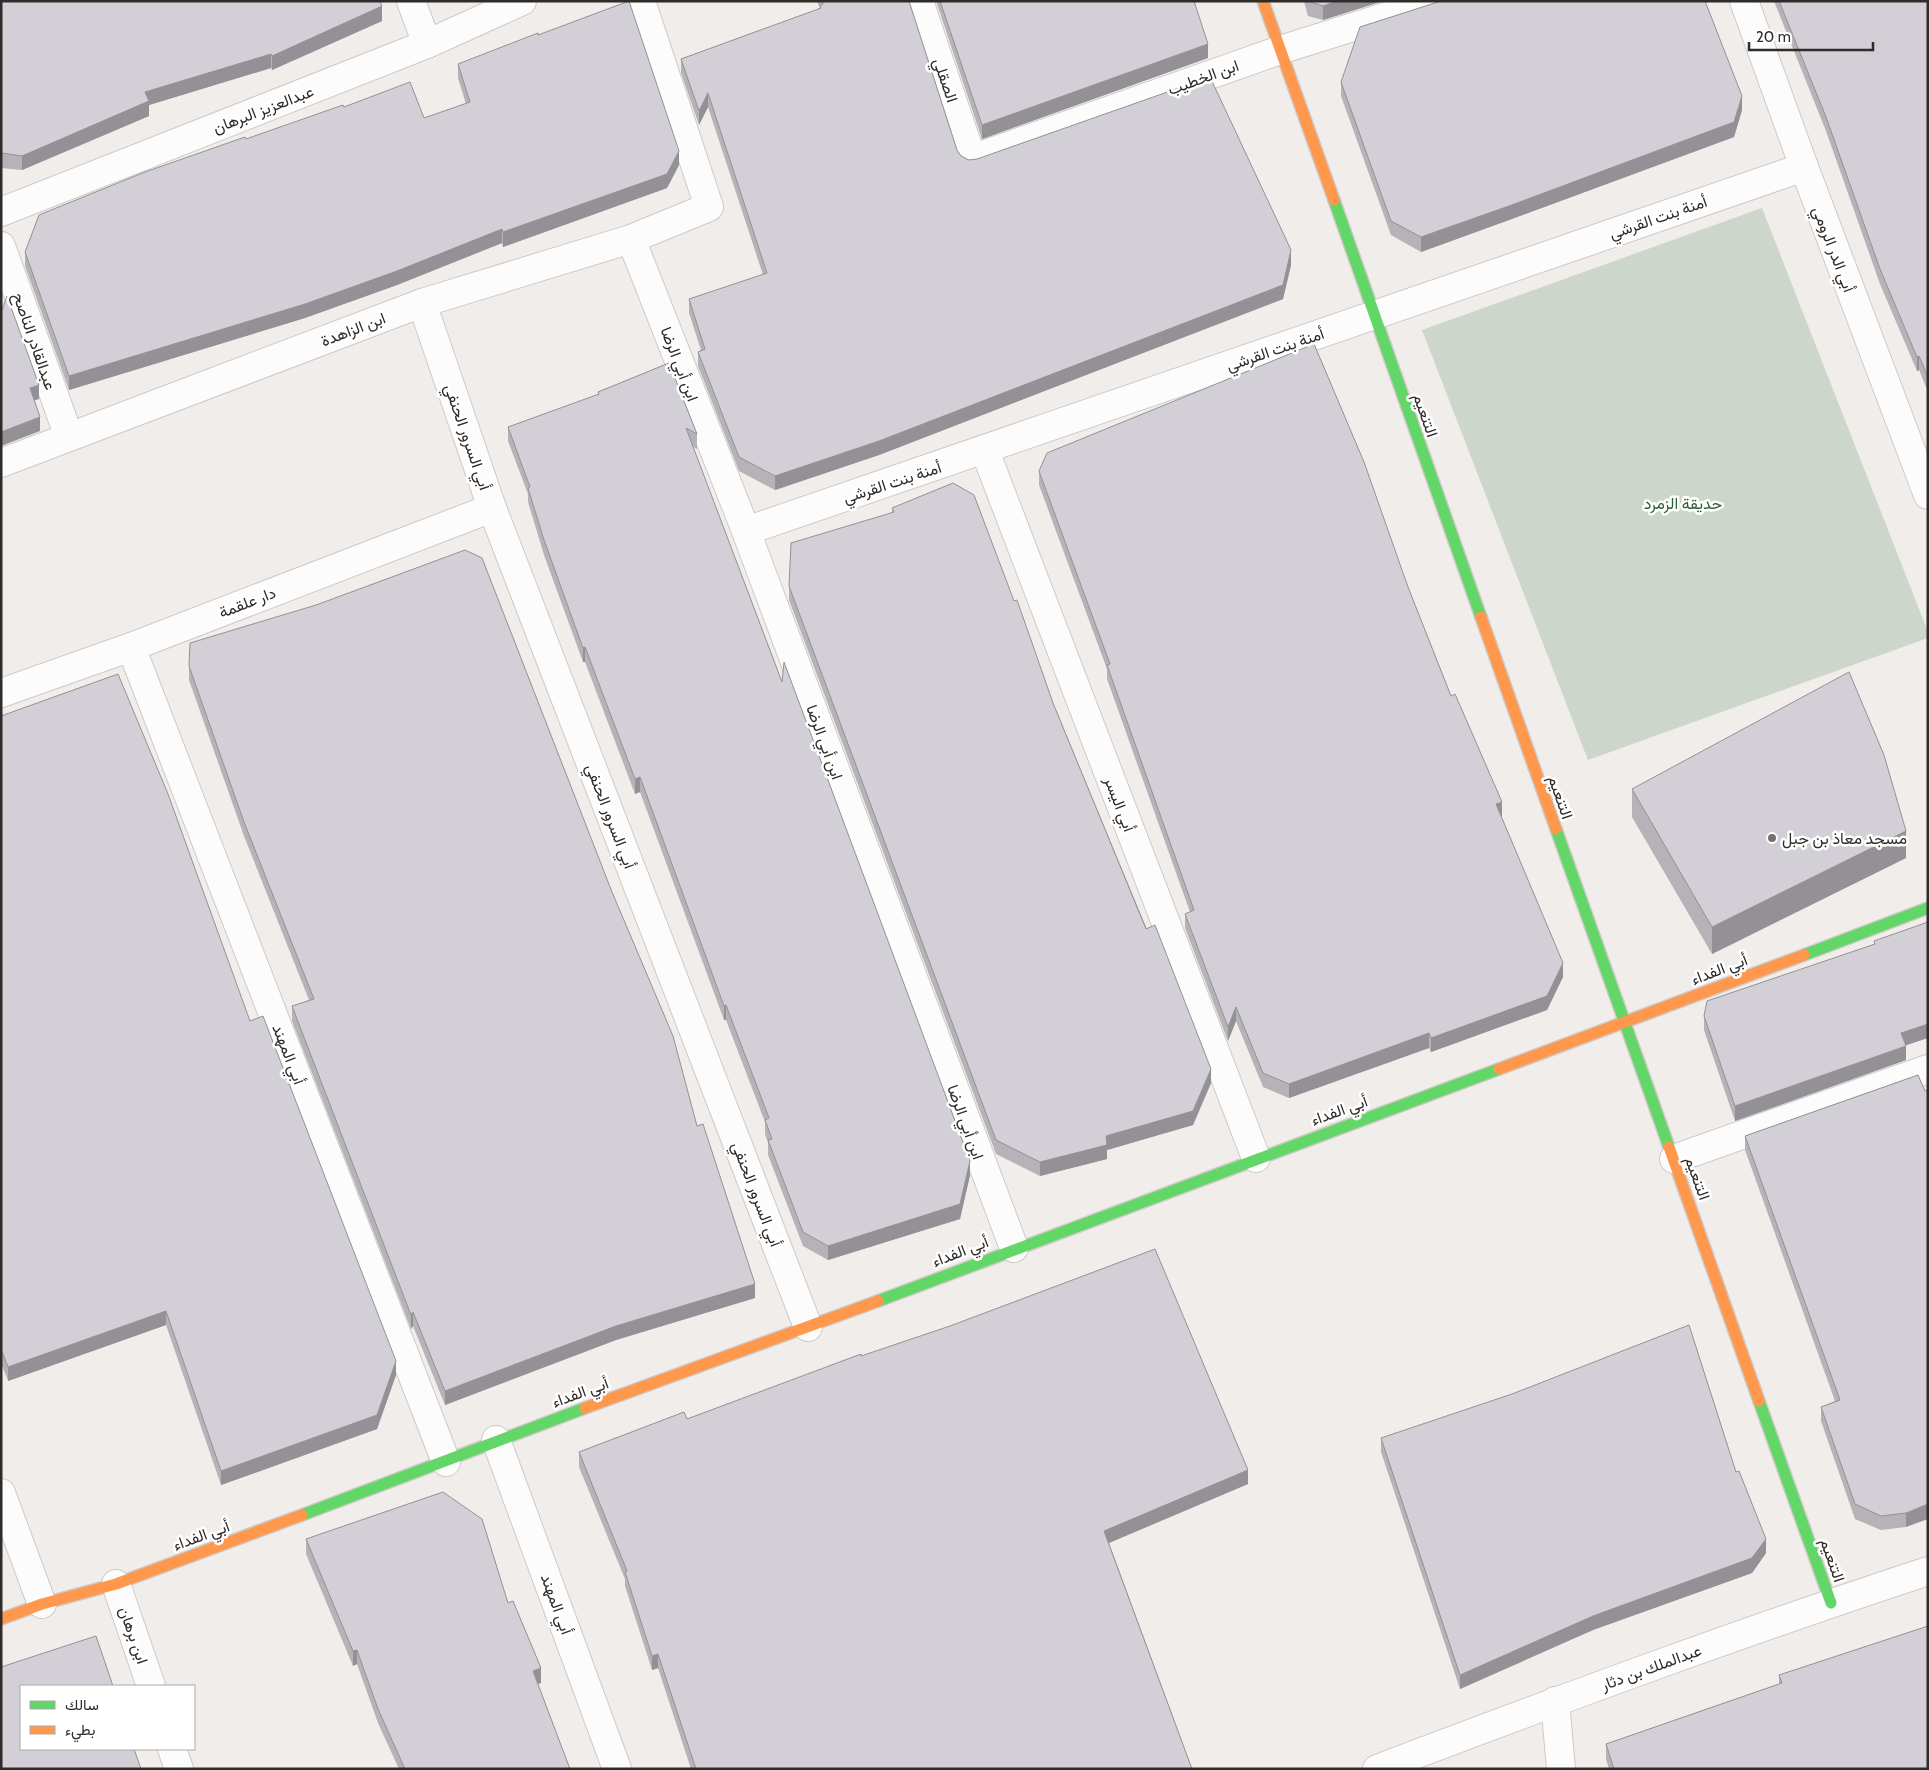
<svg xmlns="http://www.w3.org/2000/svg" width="1929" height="1770" viewBox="0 0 1929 1770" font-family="Cabin,Vazirmatn,sans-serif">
<rect width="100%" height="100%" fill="#f1edea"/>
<polygon fill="#ccd6ca" points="1762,208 1928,632 1928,638 1588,760 1422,330"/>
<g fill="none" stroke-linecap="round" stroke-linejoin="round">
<g stroke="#cdcac8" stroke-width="30">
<g id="street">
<polyline points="411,1 427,44"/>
<polyline points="919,1 972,159 1280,50 1436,1"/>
<polyline points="1744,1 1804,167 1928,495"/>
<polyline points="1,212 427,44 522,1"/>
<polyline points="631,239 746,531 1014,1248"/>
<polyline points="1,246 69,437"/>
<polyline points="422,303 492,508 808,1327"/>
<polyline points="985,451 1256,1158"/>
<polyline points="1,463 422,303 631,239 709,207 641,1"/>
<path d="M746 531C1099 413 1451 288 1804 167"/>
<polyline points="131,647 446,1462"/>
<polyline points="1,693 131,647 492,508"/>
<polyline points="1674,1159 1928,1069"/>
<polyline points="496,1440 617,1769"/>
<polyline points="1,1493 42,1604"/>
<polyline points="116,1584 151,1686"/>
<polyline points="1555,1701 1561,1769"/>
<polyline points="172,1749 179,1769"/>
<path d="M1377 1769C1559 1700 1742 1632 1928 1571"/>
</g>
</g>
<g stroke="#cdcac8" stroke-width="14">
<g id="fast">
<polyline points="1334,200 1481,617"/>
<polyline points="1556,829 1669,1147"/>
<polyline points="1804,955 1928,908"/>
<polyline points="878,1301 1499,1069"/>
<polyline points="1759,1401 1831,1603"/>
<polyline points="302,1515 585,1408"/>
</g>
</g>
<g stroke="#cdcac8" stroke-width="14">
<g id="slow">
<polyline points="1263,1 1334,200"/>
<polyline points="1481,617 1556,829"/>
<polyline points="1499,1069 1804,955"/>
<polyline points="1669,1147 1759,1401"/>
<polyline points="585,1408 878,1301"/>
<polyline points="1,1619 42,1604 116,1584 302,1515"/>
</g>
</g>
<use href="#street" stroke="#fdfcfc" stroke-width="28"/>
<use href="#fast" stroke="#63d668" stroke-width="11"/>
<use href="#slow" stroke="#ff974d" stroke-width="11"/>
</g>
<g fill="#b5b2b8">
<polygon points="1,1 382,21 272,70 271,68 149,105 149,116 22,170 1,168"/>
<polygon points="817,1 909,1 957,150 961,156 969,160 1291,265 1283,299 879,455 775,490 739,471 698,366 698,352 701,350 689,313 689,299 763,275 708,107 699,125 681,73 681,59 820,9"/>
<polygon points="936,1 1194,1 1208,58 982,139"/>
<polygon points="1304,1 1383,1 1323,20 1308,16"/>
<polygon points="1774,1 1928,1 1928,392 1919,370 1917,371 1880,284 1826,131"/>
<polygon points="538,35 679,165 667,188 503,247 502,243 397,285 305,318 69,390 25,266 25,252 246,139 344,107 424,118 466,104 458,78 458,64"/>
<polygon points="1341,82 1742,110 1734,137 1509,220 1421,252 1391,235 1341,96"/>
<polygon points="669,363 697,434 697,449 692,446 970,1175 960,1219 828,1260 803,1246 768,1155 768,1143 765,1134 765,1122 726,1020 724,1020 640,792 635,794 585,662 583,662 544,555 528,502 528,494 508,441 508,427 598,395 598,392"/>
<polygon points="1039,471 1408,587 1451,696 1502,816 1501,816 1563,977 1547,1010 1431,1052 1429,1048 1289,1098 1263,1087 1236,1021 1228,1041 1185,928 1185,914 1190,912 1107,679 1107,669 1039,485"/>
<polygon points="892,508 1014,601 1053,703 1211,1083 1193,1125 1107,1150 1107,1159 1040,1176 996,1154 789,600 789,586 892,512"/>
<polygon points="189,666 697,1126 755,1298 616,1340 445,1405 413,1326 411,1329 292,1021 292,1006 309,1000 244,836 189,680"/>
<polygon points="1,716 250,1021 396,1375 377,1429 221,1485 166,1325 8,1381 1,1363"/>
<polygon points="1632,789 1906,858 1712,954 1632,817"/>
<polygon points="1874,941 1906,1045 1906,1060 1735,1121 1704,1030 1704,1016 1874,944"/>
<polygon points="1918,1075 1906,1527 1881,1530 1855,1519 1821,1421 1821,1407 1835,1401 1745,1150 1745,1136"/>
<polygon points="861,1356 1248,1484 1109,1543 1192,1769 691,1769 658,1668 652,1670 625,1586 625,1579 579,1467 579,1452 687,1419"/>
<polygon points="1381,1438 1736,1472 1766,1553 1752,1573 1593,1630 1460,1689 1381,1452"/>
<polygon points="306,1539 508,1603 541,1683 537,1684 570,1769 399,1769 378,1723 357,1664 353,1666 306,1554"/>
<polygon points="1779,1675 1928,1769 1609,1769 1606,1759 1606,1744 1779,1684"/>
</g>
<g fill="#939196">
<polygon points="1337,1 1383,1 1323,20 1323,6"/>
<polygon points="382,6 382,21 272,70 272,56"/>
<polygon points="1208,44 1208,58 982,139 982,125"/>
<polygon points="271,54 271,68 149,105 149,116 22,170 22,156 145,92"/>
<polygon points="708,93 708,107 699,125 699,111"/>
<polygon points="1742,96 1742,110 1734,137 1509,220 1421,252 1421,237"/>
<polygon points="679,151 679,165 667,188 503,247 503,232"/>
<polygon points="502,229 502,243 397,285 305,318 69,390 69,376"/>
<polygon points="1291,250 1291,265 1283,299 879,455 775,490 775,476"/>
<polygon points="1919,356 1919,370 1917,371 1917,357"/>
<polygon points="39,385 39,399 30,402 30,388"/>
<polygon points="40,417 40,431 1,446 1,432"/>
<polygon points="585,647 585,662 583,662 583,648"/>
<polygon points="640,777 640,792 635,794 635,779"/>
<polygon points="1502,802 1502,816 1496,818 1496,804"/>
<polygon points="1906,831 1906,858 1712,954 1712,927"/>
<polygon points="1563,963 1563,977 1547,1010 1431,1052 1431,1038"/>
<polygon points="726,1005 726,1020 724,1020 724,1006"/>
<polygon points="1236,1007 1236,1021 1228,1041 1228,1027"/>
<polygon points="1928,1024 1928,1038 1901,1047 1901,1033"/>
<polygon points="1429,1033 1429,1048 1289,1098 1289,1084"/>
<polygon points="1906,1046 1906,1060 1735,1121 1735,1106"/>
<polygon points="1211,1069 1211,1083 1193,1125 1107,1150 1107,1159 1040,1176 1040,1162 1106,1136"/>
<polygon points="970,1161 970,1175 960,1219 828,1260 828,1246"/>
<polygon points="755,1284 755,1298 616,1340 445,1405 445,1391 616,1326"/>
<polygon points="166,1311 166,1325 8,1381 8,1367"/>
<polygon points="413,1312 413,1326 411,1329 411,1315"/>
<polygon points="396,1361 396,1375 377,1429 221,1485 221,1471"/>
<polygon points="1248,1470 1248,1484 1104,1545 1104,1531"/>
<polygon points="1928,1504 1928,1519 1906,1527 1906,1513"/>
<polygon points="1766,1539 1766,1553 1752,1573 1593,1630 1460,1689 1460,1675"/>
<polygon points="357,1650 357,1664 353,1666 353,1651"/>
<polygon points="658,1654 658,1668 652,1670 652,1656"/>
<polygon points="541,1668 541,1683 533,1685 533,1671"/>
</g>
<g fill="#d2cfd6" stroke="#939196">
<polygon points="1,1 380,1 382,6 272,56 271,54 145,92 149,101 22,156 1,153"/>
<polygon points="629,1 679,151 667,174 503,232 502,229 397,271 305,304 69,376 25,252 39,215 145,172 245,137 246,139 343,105 344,107 410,82 424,118 470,102 458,64 538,33 538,35"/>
<polygon points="822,1 909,1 957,150 961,156 969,160 977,159 1210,77 1291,250 1283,285 879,441 775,476 739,457 698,352 705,349 689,299 767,273 708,93 699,111 681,59 821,8 820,6 823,4"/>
<polygon points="940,1 1194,1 1208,44 982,125"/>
<polygon points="1308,1 1337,1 1323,6"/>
<polygon points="1441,1 1705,1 1742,96 1734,122 1509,206 1421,237 1391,221 1341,82 1360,27"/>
<polygon points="1779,1 1928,1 1928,377 1919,356 1917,357 1880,269 1826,117"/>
<polygon points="7,296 39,385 30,388 40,417 1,432 1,308 2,310"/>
<polygon points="1314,344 1364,462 1408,587 1451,696 1455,694 1502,802 1496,804 1563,963 1547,996 1431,1038 1429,1033 1289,1084 1263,1073 1236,1007 1228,1027 1185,914 1194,910 1107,665 1110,664 1039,471 1047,453"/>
<polygon points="669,363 697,434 686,428 782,682 784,662 970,1161 960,1204 828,1246 803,1232 768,1140 772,1139 765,1120 769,1118 726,1005 724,1006 640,777 635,779 585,647 583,648 544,540 528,488 530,487 508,427 599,394 598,392"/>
<polygon points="953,483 974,495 1014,601 1017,600 1053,703 1146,929 1155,925 1211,1069 1193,1111 1106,1136 1107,1145 1040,1162 996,1140 789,586 791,543 894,512 892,508"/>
<polygon points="465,550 482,558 612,892 673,1036 697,1126 703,1124 755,1284 616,1326 445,1391 413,1312 411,1315 292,1006 314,999 244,822 189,666 190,643 316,605"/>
<polygon points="1849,672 1884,755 1906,831 1712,927 1632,789"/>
<polygon points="118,674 168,794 250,1021 263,1016 396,1361 377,1415 221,1471 166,1311 8,1367 1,1349 1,716"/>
<polygon points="1928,922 1928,1024 1901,1033 1906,1046 1735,1106 1704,1016 1707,1001 1875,944 1874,941"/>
<polygon points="1918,1075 1925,1091 1928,1090 1928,1504 1906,1513 1881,1516 1855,1504 1821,1407 1840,1400 1745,1136"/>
<polygon points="1155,1249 1248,1470 1104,1531 1192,1769 696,1769 658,1654 652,1656 625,1572 627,1571 579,1452 684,1412 687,1419 861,1354 861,1356 950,1326"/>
<polygon points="1689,1325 1736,1472 1739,1471 1766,1539 1752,1558 1593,1616 1460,1675 1381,1438 1512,1394"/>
<polygon points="443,1492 482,1519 508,1603 513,1601 541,1668 533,1671 570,1769 405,1769 378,1709 357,1650 353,1651 306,1539"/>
<polygon points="1928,1626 1928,1769 1614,1769 1606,1744 1782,1683 1779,1675"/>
<polygon points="96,1636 113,1686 21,1686 21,1749 134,1749 141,1769 1,1769 1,1667"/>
</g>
<circle fill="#726f6d" stroke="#fff" stroke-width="2" cx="1772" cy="838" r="5"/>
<g text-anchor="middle" stroke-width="5" stroke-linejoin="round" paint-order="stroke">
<g font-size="16" fill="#2e2b29" stroke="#fff">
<text transform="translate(1203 77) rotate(-20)" y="6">ابن الخطيب</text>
<text transform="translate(946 80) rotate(71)" y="6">الصقلي</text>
<text transform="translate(263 109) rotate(-21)" y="6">عبدالعزيز البرهان</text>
<text transform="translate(1658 217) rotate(-19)" y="6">أمنة بنت القرشي</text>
<text transform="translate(1834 249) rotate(69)" y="6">أبي الدر الرومي</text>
<text transform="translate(353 329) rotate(-21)" y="6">ابن الزاهدة</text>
<text transform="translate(35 341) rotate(71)" y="6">عبدالقادر الناصح</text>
<text transform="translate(1275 349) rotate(-19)" y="6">أمنة بنت القرشي</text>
<text transform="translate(680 364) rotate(69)" y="6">ابن أبي الرضا</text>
<text transform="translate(1426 415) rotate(71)" y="6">التنعيم</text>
<text transform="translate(468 437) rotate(71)" y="6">أبي السرور الحنفي</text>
<text transform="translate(892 482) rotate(-18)" y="6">أمنة بنت القرشي</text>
<text transform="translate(247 602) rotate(-21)" y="6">دار علقمة</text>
<text transform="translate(825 742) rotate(70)" y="6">ابن أبي الرضا</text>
<text transform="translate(1561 797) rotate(71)" y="6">التنعيم</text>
<text transform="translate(1120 804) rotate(69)" y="6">أبي اليسر</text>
<text transform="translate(611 816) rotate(69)" y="6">أبي السرور الحنفي</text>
<text transform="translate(1719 969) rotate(-21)" y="6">أبي الفداء</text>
<text transform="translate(289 1054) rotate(69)" y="6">أبي المهند</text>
<text transform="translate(1339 1110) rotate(-20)" y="6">أبي الفداء</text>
<text transform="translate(966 1122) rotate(70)" y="6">ابن أبي الرضا</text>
<text transform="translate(1698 1178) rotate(70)" y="6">التنعيم</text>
<text transform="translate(757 1194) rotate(69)" y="6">أبي السرور الحنفي</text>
<text transform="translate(960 1251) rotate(-21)" y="6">أبي الفداء</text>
<text transform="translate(580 1392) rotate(-20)" y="6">أبي الفداء</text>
<text transform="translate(201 1535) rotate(-20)" y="6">أبي الفداء</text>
<text transform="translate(1833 1560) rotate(71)" y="6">التنعيم</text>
<text transform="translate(557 1604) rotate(70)" y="6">أبي المهند</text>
<text transform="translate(134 1635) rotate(71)" y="6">ابن برهان</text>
<text transform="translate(1651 1667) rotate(-20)" y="6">عبدالملك بن دثار</text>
</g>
<g font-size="16" fill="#2c6036" stroke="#fff">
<text x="1683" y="509">حديقة الزمرد</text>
</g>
<g font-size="16" fill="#2e2b29" stroke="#fff" text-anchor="start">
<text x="1782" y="844">مسجد معاذ بن جبل</text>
</g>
</g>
<rect width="1929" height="1770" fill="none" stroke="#2e2b29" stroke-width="5"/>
<rect x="20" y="1685" width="175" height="65" fill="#ffffff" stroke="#abaaa9"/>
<rect x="30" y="1701" width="25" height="8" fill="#63d668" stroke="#abaaa9"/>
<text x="65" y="1710" font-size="15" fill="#2e2b29">سالك</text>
<rect x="30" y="1726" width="25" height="8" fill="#ff974d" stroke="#abaaa9"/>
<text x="65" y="1735" font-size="15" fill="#2e2b29">بطيء</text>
<path d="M1749 42v8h124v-8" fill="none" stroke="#2e2b29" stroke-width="2.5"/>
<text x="1756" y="42" font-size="15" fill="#2e2b29" stroke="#ffffff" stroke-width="4" paint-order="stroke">20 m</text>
</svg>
